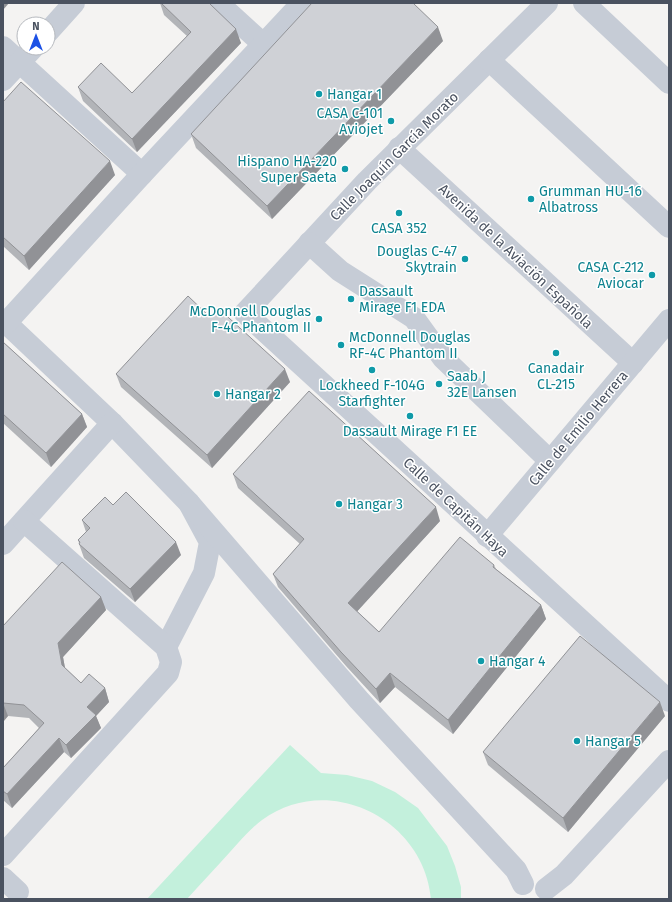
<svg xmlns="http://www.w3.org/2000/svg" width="672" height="902" viewBox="0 0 672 902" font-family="'Fira Sans',sans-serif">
<rect width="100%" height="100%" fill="#f4f3f2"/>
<path fill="#c3f0dc" d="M290 745 321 773 347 775 372 781 395 792 418 808 447 846 455 866 461 887V899H431C424 819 329 771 262 820 250 829 240 841 230 852 216 868 201 883 187 899H147Z"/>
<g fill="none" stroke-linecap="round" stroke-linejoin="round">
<g stroke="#c6ccd6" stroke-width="22">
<polyline points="218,3 263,44"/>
<polyline points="547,3 367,181 245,313 669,701"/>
<polyline points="584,3 669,83"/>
<polyline points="48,32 74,3"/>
<polyline points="3,47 142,174"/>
<polyline points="489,60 669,227"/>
<polyline points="3,80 33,48"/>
<polyline points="399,148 633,363"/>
<polyline points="309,243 340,271 414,318 443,358 550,461"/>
<polyline points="3,320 112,423 189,503 210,542 204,573 166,647"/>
<polyline points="6,323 142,174 302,3"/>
<polyline points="189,503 359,700 516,870 523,884"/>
<polyline points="487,536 669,320"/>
<polyline points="3,544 112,423"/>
<polyline points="3,855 168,673 171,662 166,647 24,521"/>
<polyline points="3,878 18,892"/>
<polyline points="546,889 564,875 669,761"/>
</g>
</g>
<g fill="#b2b4b8">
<polygon points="160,3 209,3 241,43 137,152 83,101 78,87 132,93 187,36 164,15"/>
<polygon points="443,41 272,219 196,148 191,134"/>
<polygon points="3,102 115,175 29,270 3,246"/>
<polygon points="210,317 290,382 212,468 121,387 116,374"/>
<polygon points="3,342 82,414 87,427 51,467 3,423"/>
<polygon points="233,474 440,521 357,611 379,632 494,565 496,569 541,605 546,619 453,734 395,687 380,703 346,666 278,587 273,574 300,544 238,488"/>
<polygon points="113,505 181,555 135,602 84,558 79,544 79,543 78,540 86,532 82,520"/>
<polygon points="101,597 106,610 63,657 65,668 81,683 105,688 109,702 96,716 101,728 71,758 64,752 12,808 3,800 3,768 39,728 29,718 8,716 3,722 3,626"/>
<polygon points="665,716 568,832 488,765 483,752"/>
</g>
<g fill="#919296">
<polygon points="3,3 9,3 3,10"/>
<polygon points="438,27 443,41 272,219 267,206"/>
<polygon points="236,29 241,43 137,152 132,139"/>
<polygon points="110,161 115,175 29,270 24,256"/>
<polygon points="285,369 290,382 212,468 207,455"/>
<polygon points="82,414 87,427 51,467 46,453"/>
<polygon points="436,507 440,521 353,616 348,603"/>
<polygon points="176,542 181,555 135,602 130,589"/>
<polygon points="101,597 106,610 63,657 67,679 62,665 58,643"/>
<polygon points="541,605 546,619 453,734 448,720"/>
<polygon points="390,673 395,687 380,703 376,689"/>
<polygon points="105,688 109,702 96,716 101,728 71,758 66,745 87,707"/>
<polygon points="660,702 665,716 568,832 563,818"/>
<polygon points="3,703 8,716 3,722"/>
<polygon points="59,738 64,752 12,808 7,794"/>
</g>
<g fill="#cfd1d6" stroke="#919296">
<polygon points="161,3 209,3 236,29 132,139 78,87 101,63 132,93 191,32"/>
<polygon points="312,3 413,3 438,27 267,206 191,134"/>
<polygon points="21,82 110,161 24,256 3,237 3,102"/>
<polygon points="188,296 210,317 218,308 285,369 207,455 116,374"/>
<polygon points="3,342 82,414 46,453 3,414"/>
<polygon points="309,391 436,507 348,603 379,632 460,537 494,565 493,567 541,605 448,720 390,673 376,689 341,652 273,574 304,539 233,474"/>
<polygon points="126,492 176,542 130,589 79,544 80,542 78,540 90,528 82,520 105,497 113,505"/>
<polygon points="62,562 101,597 58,643 62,665 81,683 89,674 105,688 87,707 96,715 66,745 59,738 7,794 3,791 3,768 44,723 24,705 3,703 3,626"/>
<polygon points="580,636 660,702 563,818 483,752"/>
</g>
<g fill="#0f9aa8" stroke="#fff" stroke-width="1.5">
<circle cx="319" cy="94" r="4"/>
<circle cx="391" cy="121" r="4"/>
<circle cx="345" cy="169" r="4"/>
<circle cx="531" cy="199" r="4"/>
<circle cx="399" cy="213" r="4"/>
<circle cx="465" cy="259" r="4"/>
<circle cx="652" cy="275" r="4"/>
<circle cx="351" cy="299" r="4"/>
<circle cx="319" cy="319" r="4"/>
<circle cx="341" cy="345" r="4"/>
<circle cx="556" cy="353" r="4"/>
<circle cx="372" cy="370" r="4"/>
<circle cx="439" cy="384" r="4"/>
<circle cx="217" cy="394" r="4"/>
<circle cx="410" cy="416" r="4"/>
<circle cx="339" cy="504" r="4"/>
<circle cx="481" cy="661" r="4"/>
<circle cx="577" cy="741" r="4"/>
</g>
<g text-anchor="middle" stroke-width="3" stroke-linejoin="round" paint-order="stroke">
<g font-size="14" fill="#0d838f" stroke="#fff" text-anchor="start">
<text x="327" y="99">Hangar 1</text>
<text x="383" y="118" text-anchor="end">CASA C-101<tspan x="383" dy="16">Aviojet</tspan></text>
<text x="337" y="166" text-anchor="end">Hispano HA-220<tspan x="337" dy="16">Super Saeta</tspan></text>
<text x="539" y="196">Grumman HU-16<tspan x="539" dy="16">Albatross</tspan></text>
<text x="399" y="233" text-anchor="middle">CASA 352</text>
<text x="457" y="256" text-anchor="end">Douglas C-47<tspan x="457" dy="16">Skytrain</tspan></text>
<text x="644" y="272" text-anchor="end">CASA C-212<tspan x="644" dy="16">Aviocar</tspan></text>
<text x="359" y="296">Dassault<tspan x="359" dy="16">Mirage F1 EDA</tspan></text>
<text x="311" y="316" text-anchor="end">McDonnell Douglas<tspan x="311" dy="16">F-4C Phantom II</tspan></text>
<text x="349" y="342">McDonnell Douglas<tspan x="349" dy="16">RF-4C Phantom II</tspan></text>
<text x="556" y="373" text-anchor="middle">Canadair<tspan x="556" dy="16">CL-215</tspan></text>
<text x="447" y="381">Saab J<tspan x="447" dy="16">32E Lansen</tspan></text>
<text x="372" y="390" text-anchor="middle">Lockheed F-104G<tspan x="372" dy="16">Starfighter</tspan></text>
<text x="225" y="399">Hangar 2</text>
<text x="410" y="436" text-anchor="middle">Dassault Mirage F1 EE</text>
<text x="347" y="509">Hangar 3</text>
<text x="489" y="666">Hangar 4</text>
<text x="585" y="746">Hangar 5</text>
</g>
<g font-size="14" fill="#4a5260" stroke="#fff">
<text transform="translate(394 156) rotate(-45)" y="5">Calle Joaquín García Morato</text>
<text transform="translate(516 256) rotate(43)" y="5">Avenida de la Aviación Española</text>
<text transform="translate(578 428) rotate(-50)" y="5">Calle de Emilio Herrera</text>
<text transform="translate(456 507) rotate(43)" y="5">Calle de Capitán Haya</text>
</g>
</g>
<rect width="672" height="902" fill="none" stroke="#4a5260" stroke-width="8"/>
<g transform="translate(36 36)"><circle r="19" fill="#ffffff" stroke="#b7babf"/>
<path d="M0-3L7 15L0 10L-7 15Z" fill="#1c51e5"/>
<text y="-6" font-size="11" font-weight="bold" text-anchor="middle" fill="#4a5260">N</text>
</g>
</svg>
